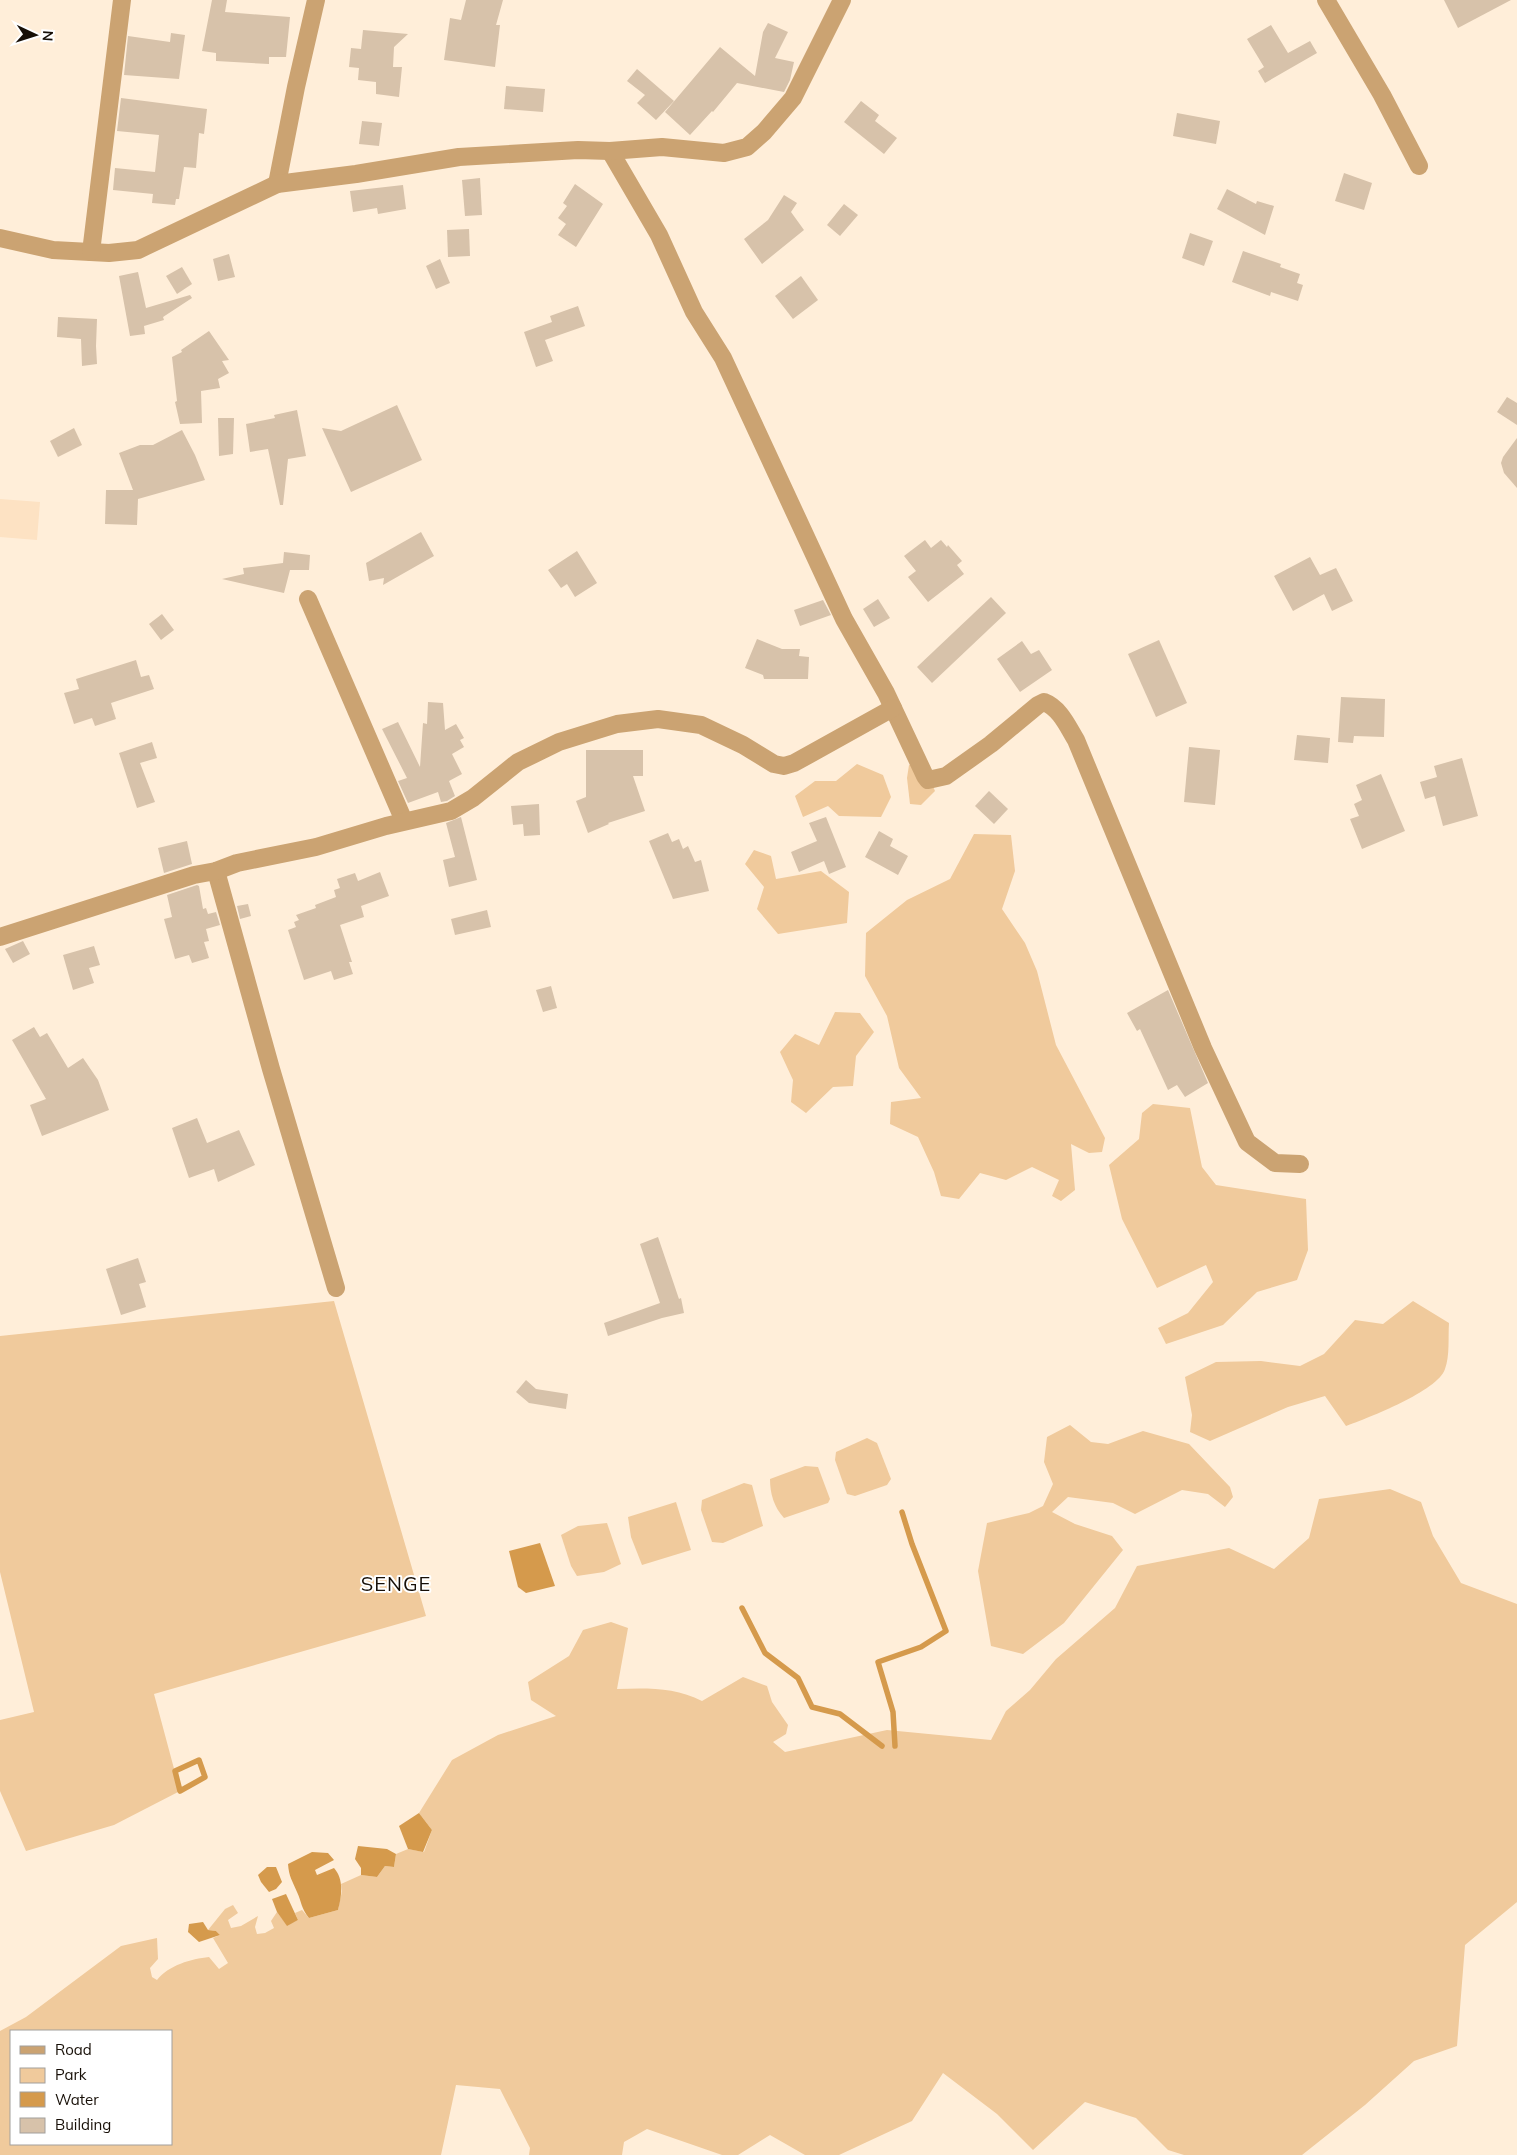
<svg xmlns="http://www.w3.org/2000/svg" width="1517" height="2155" viewBox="0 0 1517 2155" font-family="Mulish,sans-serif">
<rect width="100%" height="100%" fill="#ffeed9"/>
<polygon fill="#fde2c3" points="0,499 40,502 37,540 0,537"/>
<g fill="#f0ca9c" fill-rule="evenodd">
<polygon points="923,763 935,791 921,805 910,804 907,778 909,765"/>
<polygon points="857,764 883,775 891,797 881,817 839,816 828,806 803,817 795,796 815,781 836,781"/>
<polygon points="974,834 1011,835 1015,871 1002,909 1025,943 1037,971 1056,1045 1105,1138 1102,1152 1089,1153 1071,1144 1075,1190 1061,1201 1052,1196 1059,1180 1032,1167 1006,1180 980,1173 959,1199 941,1196 934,1172 918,1137 890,1124 891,1102 921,1098 899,1068 887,1016 865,976 866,933 907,900 950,879"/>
<polygon points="754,850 771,856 776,879 821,871 849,892 847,923 778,934 757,909 764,887 745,864"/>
<polygon points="835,1012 860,1013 874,1032 856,1056 853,1086 833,1087 806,1113 791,1102 793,1080 780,1052 795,1034 819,1045"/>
<polygon points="1153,1104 1190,1108 1202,1167 1216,1185 1306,1199 1308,1250 1297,1280 1257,1292 1223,1325 1166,1344 1158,1328 1188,1313 1213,1282 1206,1265 1157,1288 1122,1219 1109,1165 1139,1139 1142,1113"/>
<polygon points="334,1301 426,1616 154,1694 180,1791 114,1825 26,1851 0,1791 0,1720 34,1712 0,1572 0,1336"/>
<path d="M1413 1301 1449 1323C1448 1337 1450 1356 1445 1369 1438 1391 1368 1418 1346 1426L1325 1396 1288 1407 1210 1441 1190 1432 1192 1415 1185 1377 1216 1362 1261 1361 1300 1366 1324 1354 1355 1320 1383 1324Z"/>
<polygon points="1070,1425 1091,1442 1108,1444 1143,1431 1189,1444 1230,1487 1233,1497 1225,1507 1208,1494 1182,1490 1135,1514 1113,1503 1068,1497 1052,1512 1075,1524 1112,1536 1123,1550 1064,1623 1023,1654 991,1646 978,1571 987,1523 1029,1513 1043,1506 1053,1484 1044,1462 1047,1437"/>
<polygon points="867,1438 877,1443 891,1479 887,1485 855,1496 847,1494 835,1460 836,1452"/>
<path d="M805 1466 818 1467 830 1499 828 1503 784 1518C774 1507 770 1494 770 1479Z"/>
<polygon points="744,1483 752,1485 763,1526 723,1543 712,1542 701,1510 702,1500"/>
<path d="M1390 1489 1421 1502 1433 1536 1461 1583 1517 1604V1902L1465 1945 1457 2046 1414 2061 1365 2105 1302 2155H1184L1168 2150 1136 2118 1085 2102 1033 2150 997 2114 943 2073 912 2121 839 2155H805L770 2135 738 2155H722L647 2129 624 2142 622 2155H529L530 2148 500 2089 456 2085 441 2155H0V2031L26 2017 121 1946 157 1938 158 1959 150 1968 152 1977 157 1980C169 1965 191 1959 209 1957L219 1969 228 1963 213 1938 220 1935 216 1931 208 1930 225 1909 233 1905 238 1913 228 1920 231 1928 241 1926 258 1916 255 1927 257 1934 265 1933 274 1928 271 1921 277 1912 287 1925 298 1920 295 1913 302 1910 309 1918 338 1910 342 1891 341 1884 361 1875 377 1877 385 1866 394 1867 396 1854 408 1849 424 1852 432 1830 419 1813 452 1760 498 1735 556 1716 531 1700 528 1682 569 1656 583 1630 611 1622 628 1628 617 1689C646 1688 675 1687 702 1701L743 1677 767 1686 772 1702 788 1725 786 1734 773 1742 785 1752 887 1730 991 1740 1006 1711 1030 1690 1056 1659 1115 1608 1137 1566 1229 1548 1274 1569 1309 1538 1319 1499ZM11 2031H171V2144H11Z"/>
<polygon points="676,1502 691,1550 642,1565 631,1537 628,1517"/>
<polygon points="607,1523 621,1564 604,1572 577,1576 571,1566 561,1535 578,1526"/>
</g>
<g fill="#d59a4c">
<polygon points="540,1543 555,1586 526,1593 518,1587 509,1551"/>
<polygon points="419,1813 432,1830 423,1852 408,1849 399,1826"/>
<polygon points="358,1846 387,1849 396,1854 394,1867 385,1866 377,1877 361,1875 361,1868 355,1859"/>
<path d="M312 1852 328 1853 334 1860 315 1870 317 1875 334 1868C344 1879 342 1896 338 1910L309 1918C301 1908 302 1903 297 1892 292 1880 289 1877 288 1864Z"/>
<polygon points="267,1867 276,1867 282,1882 276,1889 269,1892 261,1882 258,1875"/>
<polygon points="286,1894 298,1920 287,1926 277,1912 272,1899"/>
<polygon points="203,1922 208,1930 216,1931 220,1935 199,1942 188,1932 189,1924"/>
</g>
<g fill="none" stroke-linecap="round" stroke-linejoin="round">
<g stroke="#d59a4c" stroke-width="5.5">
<polyline points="742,1608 765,1653 798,1678 812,1707 840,1714 882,1746"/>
<polyline points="895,1746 893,1712 878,1662 921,1647 946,1631 912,1544 902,1512"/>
<polygon points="199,1760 205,1777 180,1791 175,1771"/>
</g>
</g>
<g fill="#d7c2aa">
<polygon points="212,0 227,0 225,12 290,17 286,57 269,57 269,64 216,61 216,53 202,51"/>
<polygon points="466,0 503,0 496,25 500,25 495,67 444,60 450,18 461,20"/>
<polygon points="1444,0 1511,0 1458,28"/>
<polygon points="768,23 788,32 775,58 794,62 790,80 784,92 737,83 713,112 712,111 690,135 665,112 720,47 755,76 763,32"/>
<polygon points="1271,25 1288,53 1310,41 1317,53 1265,83 1258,71 1264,67 1247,39"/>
<polygon points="363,30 408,34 394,47 393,67 402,67 399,97 376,94 376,82 358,80 359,68 349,67 351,48 361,49"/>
<polygon points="171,33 185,35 179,79 124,75 128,36 170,42"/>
<polygon points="637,69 674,101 656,120 637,103 645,95 627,81"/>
<polygon points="506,86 545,89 543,112 504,109"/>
<polygon points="121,98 207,109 204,134 199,133 196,168 184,167 179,199 176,199 175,205 152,203 153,194 113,190 115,168 155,172 159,135 117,131"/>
<polygon points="861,101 879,115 875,121 897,138 884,154 844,122"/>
<polygon points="1177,113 1220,121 1216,144 1173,136"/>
<polygon points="362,121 382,123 379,146 359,144"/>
<polygon points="1344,173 1372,183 1364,210 1335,201"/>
<polygon points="480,178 482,215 465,216 462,180"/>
<polygon points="575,184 603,204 576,247 558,235 566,224 558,218 567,206 563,203"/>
<polygon points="403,185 406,209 378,214 377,208 353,212 350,191"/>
<polygon points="1227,189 1256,204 1257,201 1274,206 1265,235 1217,209"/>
<polygon points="784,195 797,203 791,212 804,230 762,264 744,239 768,220"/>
<polygon points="844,204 858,215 840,236 827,225"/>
<polygon points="469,229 470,256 448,257 447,230"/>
<polygon points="1190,233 1213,241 1204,266 1182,258"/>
<polygon points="1243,251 1281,264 1280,267 1300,274 1297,283 1303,285 1298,301 1271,292 1270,296 1232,282"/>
<polygon points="229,254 235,277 218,281 213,259"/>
<polygon points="440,259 450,283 436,289 426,266"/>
<polygon points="182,267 192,284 177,294 166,276"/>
<polygon points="138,272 146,308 190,295 192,298 163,317 164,320 144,326 145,334 130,336 119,276"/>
<polygon points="801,276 818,300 793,319 775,296"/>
<polygon points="578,306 585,326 545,340 553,361 536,367 524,332 552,322 550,316"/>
<polygon points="58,317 97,319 96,346 97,364 82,366 81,339 57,337"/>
<polygon points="209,331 229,360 222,361 229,373 218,379 220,388 201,391 202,423 180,424 175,402 177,401 172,357 182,352 181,350"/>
<polygon points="1507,397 1517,403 1517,425 1497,412"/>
<polygon points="397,405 422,460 351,492 322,428 341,431"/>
<polygon points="297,410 306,456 288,459 283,505 280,505 268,449 250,452 246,424 275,418 274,415"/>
<polygon points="218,418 234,418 233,454 219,456"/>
<polygon points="74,428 82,445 58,457 50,441"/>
<polygon points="182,430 195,455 205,480 138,499 137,525 105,524 106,490 133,490 119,453 140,445 153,445"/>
<polygon points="1517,438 1517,488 1504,473 1501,463 1503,457"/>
<polygon points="421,532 434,556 383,585 384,578 369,581 366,563"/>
<polygon points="925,540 931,548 941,540 947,547 948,545 962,561 957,565 964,574 928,602 908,577 916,571 904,556"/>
<polygon points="577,551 597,583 575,597 567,584 561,588 548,570"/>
<polygon points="284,552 310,555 309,570 290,570 284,593 222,579 244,574 243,568 283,563"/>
<polygon points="1310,557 1320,575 1336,568 1353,601 1332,611 1324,594 1293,611 1274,576"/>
<polygon points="991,597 1006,613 932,683 917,667"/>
<polygon points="878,599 890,618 874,627 863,609"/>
<polygon points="823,600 831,615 800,626 794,610"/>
<polygon points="162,614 174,630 161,640 149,624"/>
<polygon points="757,639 782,649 800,649 799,656 809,657 808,679 764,679 763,675 745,668"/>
<polygon points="1159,640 1187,703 1156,717 1128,654"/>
<polygon points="1022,641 1031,654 1039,650 1052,670 1020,692 997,659"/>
<polygon points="136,660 141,677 149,675 154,689 111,703 116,719 95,726 92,718 74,724 64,693 79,689 76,679"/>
<polygon points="1341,697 1385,699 1384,737 1354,736 1353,743 1338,742"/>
<polygon points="428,702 443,703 445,730 456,724 464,738 460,740 464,747 452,754 462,774 449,781 455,796 447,801 441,802 438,792 408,803 398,781 407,778 382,729 398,722 420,767 423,723 427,724"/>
<polygon points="1297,735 1330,738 1328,763 1294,760"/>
<polygon points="152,742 157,758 140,763 155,802 137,808 119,753"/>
<polygon points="1189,747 1220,750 1215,805 1184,802"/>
<polygon points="586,750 643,750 643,776 633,776 645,811 608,823 609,824 588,833 576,801 586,797"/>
<polygon points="1462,758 1478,816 1443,826 1435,796 1425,799 1420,782 1437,777 1434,766"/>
<polygon points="1381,774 1405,831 1362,849 1350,819 1359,816 1354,804 1362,800 1356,785"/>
<polygon points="989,791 1008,809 994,824 975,806"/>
<polygon points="539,804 540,835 524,836 523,824 513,825 511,806"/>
<polygon points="461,817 477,880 449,887 443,860 455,857 446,823"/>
<polygon points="826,817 846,867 829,874 824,861 799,872 791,852 817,841 809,823"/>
<polygon points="879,831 893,839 890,846 908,856 898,875 865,857"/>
<polygon points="668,833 672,842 679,839 683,849 688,846 695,862 701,860 709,891 673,899 649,841"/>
<polygon points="187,841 192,864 164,873 158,848"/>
<polygon points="380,872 389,896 361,906 364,917 340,925 352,962 349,962 353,974 334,980 331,971 304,980 288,930 296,927 294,922 299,920 296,915 316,908 315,905 336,897 334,890 340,888 337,879 355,873 358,881"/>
<polygon points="197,885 199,886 203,909 206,908 208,914 216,912 220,925 206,929 209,941 204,942 209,958 192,963 189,955 175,959 164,919 172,917 167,895"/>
<polygon points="248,904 251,916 240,919 237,906"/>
<polygon points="487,910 491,927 455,935 451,919"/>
<polygon points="23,941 30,954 13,963 5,949"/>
<polygon points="94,946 100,965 89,968 94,983 73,990 63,955"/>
<polygon points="551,986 557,1008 543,1012 536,990"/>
<polygon points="1168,990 1208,1083 1185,1097 1177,1085 1168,1090 1140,1029 1137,1031 1127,1013"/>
<polygon points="34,1027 40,1037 47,1033 68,1068 83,1058 98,1080 109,1110 42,1136 30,1105 46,1099 12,1040"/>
<polygon points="197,1118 207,1143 239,1130 255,1165 218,1182 214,1169 189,1178 172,1128"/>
<polygon points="658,1237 679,1299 681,1298 684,1313 662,1318 608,1336 604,1323 660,1303 640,1244"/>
<polygon points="138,1258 146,1282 139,1284 146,1307 121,1315 106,1269"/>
<polygon points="526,1380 536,1389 568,1394 566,1409 529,1403 516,1392"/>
</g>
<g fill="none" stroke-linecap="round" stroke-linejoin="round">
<g stroke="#cba372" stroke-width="18">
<polyline points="1326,0 1382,95 1419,166"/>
<path d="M610 151 659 235 694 312 723 358 844 619 886 693 925 776 928 780 946 776 991 744 1038 705 1044 702C1060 708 1068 727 1076 740L1203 1048 1247 1142 1275 1163 1300 1164"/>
<polyline points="277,184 296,87 316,0"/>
<polyline points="0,238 53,250 109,253 138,250 277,184 356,174 459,157 578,150 610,151 662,147 724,153 747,147 764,132 793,98 842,0"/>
<polyline points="91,252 122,0"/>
<polyline points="308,599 404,821"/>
<polyline points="216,871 271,1069 336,1288"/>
<polyline points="0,937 194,875 216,871 237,863 316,847 386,826 451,811 473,798 518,762 559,742 617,724 658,719 701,725 743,745 774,764 784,766 794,763 893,708"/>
</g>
</g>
<g text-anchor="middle" stroke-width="4" stroke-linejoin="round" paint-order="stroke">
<g font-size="20" letter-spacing="1" fill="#170f07" stroke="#fff">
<text x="396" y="1591">SENGE</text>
</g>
</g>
<rect x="10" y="2030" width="162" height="115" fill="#ffffff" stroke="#a29f9c"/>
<rect x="20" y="2046" width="25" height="8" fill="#cba372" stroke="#a29f9c"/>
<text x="55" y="2055" font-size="15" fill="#170f07">Road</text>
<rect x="20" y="2068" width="25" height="15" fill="#f0ca9c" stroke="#a29f9c"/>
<text x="55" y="2080" font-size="15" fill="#170f07">Park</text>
<rect x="20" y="2092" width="25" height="15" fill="#d59a4c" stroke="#a29f9c"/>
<text x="55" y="2105" font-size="15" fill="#170f07">Water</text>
<rect x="20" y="2118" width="25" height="15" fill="#d7c2aa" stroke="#a29f9c"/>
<text x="55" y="2130" font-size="15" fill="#170f07">Building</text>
<g transform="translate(35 35) rotate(94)" stroke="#ffffff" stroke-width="4" paint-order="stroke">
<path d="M0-4L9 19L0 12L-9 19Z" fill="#170f07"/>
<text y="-8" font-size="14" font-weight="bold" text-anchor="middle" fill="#170f07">N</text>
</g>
</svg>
